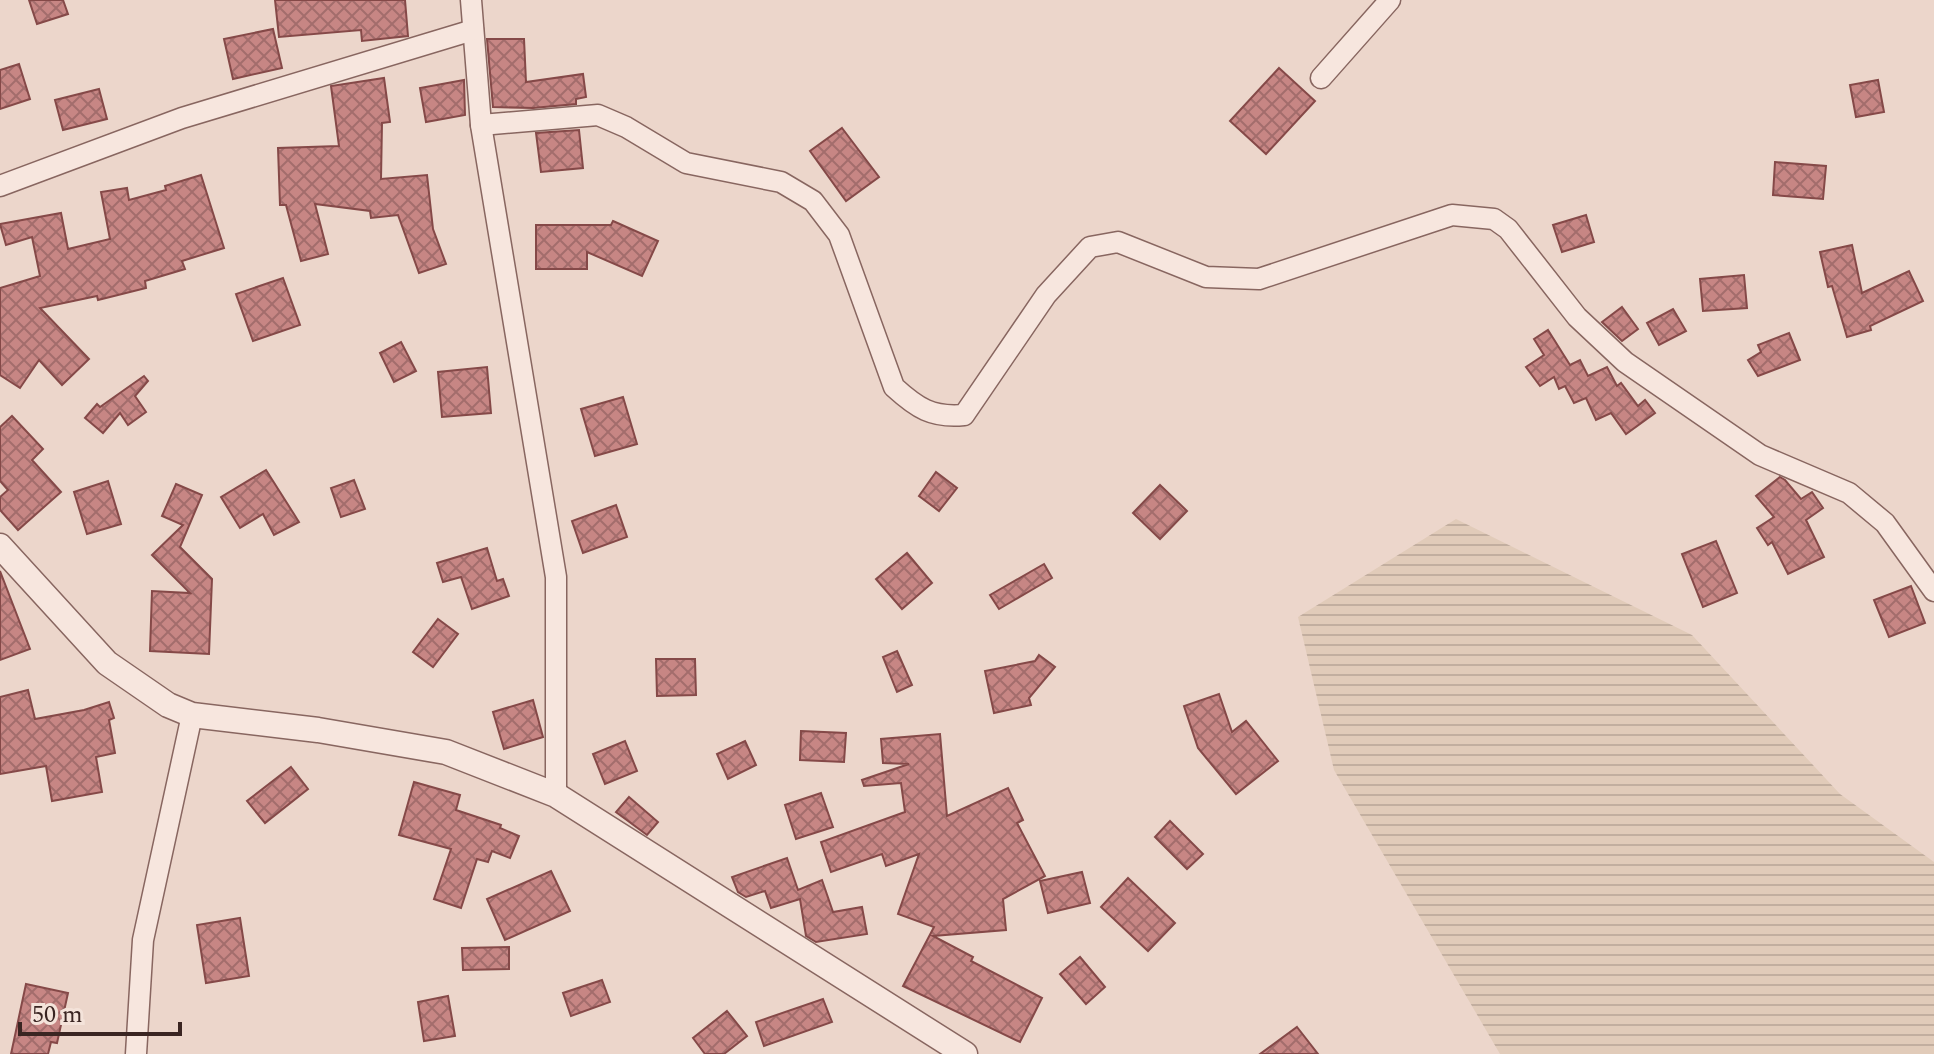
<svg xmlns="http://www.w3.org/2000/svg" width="1934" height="1054" viewBox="0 0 1934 1054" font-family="Spectral,serif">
<defs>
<pattern id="farmland-rules" width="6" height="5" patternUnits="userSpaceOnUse" patternTransform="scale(2)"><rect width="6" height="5" fill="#e1cbb9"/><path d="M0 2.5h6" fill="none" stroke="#c2ae9f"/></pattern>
<pattern id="building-cross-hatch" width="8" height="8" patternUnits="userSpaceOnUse" patternTransform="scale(2)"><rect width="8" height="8" fill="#c78684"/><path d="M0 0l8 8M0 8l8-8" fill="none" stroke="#a36d6c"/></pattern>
</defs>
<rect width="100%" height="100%" fill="#ecd6cb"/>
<polygon fill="url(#farmland-rules)" points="1456,519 1692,635 1840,794 1934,862 1934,1054 1500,1054 1334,770 1298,617"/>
<g fill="url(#building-cross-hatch)" stroke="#854948" stroke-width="2">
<polygon points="29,0 63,0 68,14 37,24"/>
<polygon points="275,0 405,0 408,36 362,41 361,30 279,37"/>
<polygon points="273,29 282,68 233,79 224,39"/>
<polygon points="487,39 524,39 526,82 583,74 586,97 576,99 576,104 533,108 493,107"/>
<polygon points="19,64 30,99 0,109 0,70"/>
<polygon points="1279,68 1315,101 1266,154 1230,121"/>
<polygon points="384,78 390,122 382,123 381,179 427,175 433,229 446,264 419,273 398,215 371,218 370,211 315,204 328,254 301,261 286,205 280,205 278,148 339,146 331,86"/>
<polygon points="464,80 465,115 426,122 420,88"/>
<polygon points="1878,80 1884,112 1856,117 1850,85"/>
<polygon points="99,89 107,119 63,130 55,100"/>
<polygon points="842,128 879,177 846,201 810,151"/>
<polygon points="579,130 583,168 541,172 536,133"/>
<polygon points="1775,162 1826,166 1823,199 1773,195"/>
<polygon points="201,175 224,248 182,261 185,269 145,281 146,288 98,300 97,296 40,308 89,359 62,385 39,360 20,388 0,375 0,288 40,276 32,237 6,245 0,224 61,213 68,249 110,239 101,192 127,188 129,200 166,190 165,186"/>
<polygon points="1586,215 1594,242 1562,252 1553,225"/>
<polygon points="613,221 658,241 642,276 587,252 587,269 536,269 536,225 611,225"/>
<polygon points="1852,245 1862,293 1909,271 1923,301 1870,326 1871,330 1847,337 1832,286 1828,287 1820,252"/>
<polygon points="1744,275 1747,308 1703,311 1700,279"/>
<polygon points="283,278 300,325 253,341 236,294"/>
<polygon points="1622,307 1638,329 1622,341 1602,322"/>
<polygon points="1673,309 1686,331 1659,345 1647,323"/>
<polygon points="1548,330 1570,365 1580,360 1588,376 1607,367 1617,386 1621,383 1638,406 1645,400 1655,413 1626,434 1611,413 1596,420 1586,398 1574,403 1565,386 1559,389 1554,377 1540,386 1526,367 1544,355 1534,339"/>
<polygon points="1789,333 1800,360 1758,376 1748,360 1761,352 1758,345"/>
<polygon points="401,342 416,371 394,382 380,353"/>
<polygon points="487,367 491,413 442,417 438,372"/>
<polygon points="144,376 148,381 135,396 146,412 128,425 120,413 103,433 85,418 97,404 100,407"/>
<polygon points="623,397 637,444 595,456 581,409"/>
<polygon points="12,416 43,449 32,460 61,492 18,530 0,510 0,497 8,490 0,481 0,427"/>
<polygon points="266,470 299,522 274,535 263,514 240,528 221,497"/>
<polygon points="936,472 957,488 939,511 919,496"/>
<polygon points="1780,477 1785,480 1801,499 1812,492 1823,508 1806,520 1824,557 1788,574 1772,542 1768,545 1757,528 1774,517 1756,496"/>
<polygon points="354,480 365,509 341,517 331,488"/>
<polygon points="108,481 121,524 87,534 74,492"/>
<polygon points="176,484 202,495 180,547 212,579 209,654 150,651 152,591 190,593 152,555 183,525 162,516"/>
<polygon points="1160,485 1187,511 1160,539 1133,513"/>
<polygon points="616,505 627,537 583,553 572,521"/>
<polygon points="1716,541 1737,593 1703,607 1682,554"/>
<polygon points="487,548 497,581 503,579 509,596 472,609 461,577 443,582 437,563"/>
<polygon points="907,553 932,583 902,609 876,579"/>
<polygon points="1044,564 1052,578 999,609 990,595"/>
<polygon points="0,571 30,649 0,660"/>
<polygon points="1911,586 1925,623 1889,637 1874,600"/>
<polygon points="438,619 458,634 433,667 413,652"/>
<polygon points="897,651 912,685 897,692 883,657"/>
<polygon points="1039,655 1055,667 1029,698 1031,705 994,713 985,671 1035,661"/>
<polygon points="656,659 695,659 696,695 657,696"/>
<polygon points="28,690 35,719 84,710 109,702 114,718 109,720 115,753 96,757 102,792 52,801 46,766 0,774 0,697"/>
<polygon points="1219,694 1232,732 1246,721 1278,761 1236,794 1198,748 1184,706"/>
<polygon points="533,700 543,737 504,749 493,712"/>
<polygon points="801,731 846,733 844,762 800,760"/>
<polygon points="940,734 947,816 1008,788 1023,820 1017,823 1045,876 1003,899 1006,930 933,936 973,957 971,961 1042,998 1020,1042 903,986 934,927 898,914 919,854 886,866 882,854 831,872 821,842 905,812 901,783 864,786 862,780 909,764 883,763 881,739"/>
<polygon points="625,741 637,771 605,784 593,754"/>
<polygon points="745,741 756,765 728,779 717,754"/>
<polygon points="291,767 308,789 265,823 247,801"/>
<polygon points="414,782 460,795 456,810 501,825 500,828 519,836 510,858 492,851 488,862 477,859 461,908 434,899 451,849 399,835"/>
<polygon points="821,793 833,827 796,839 785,805"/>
<polygon points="629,797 658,822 647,835 616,812"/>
<polygon points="1170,821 1203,854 1187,869 1155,837"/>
<polygon points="787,858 798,890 822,880 833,912 862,907 867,934 816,942 806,936 800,899 771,908 765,891 746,897 738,892 732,877"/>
<polygon points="551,871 570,911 505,940 487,899"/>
<polygon points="1082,872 1090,903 1048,913 1040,881"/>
<polygon points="1128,878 1175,923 1148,951 1101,907"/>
<polygon points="240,918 249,976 206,983 197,925"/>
<polygon points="509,947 509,969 463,970 462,948"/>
<polygon points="1080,957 1105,987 1086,1004 1060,974"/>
<polygon points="602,980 610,1002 571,1016 563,993"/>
<polygon points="26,984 68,993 57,1043 51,1042 48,1054 11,1054"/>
<polygon points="448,996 455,1036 424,1041 418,1002"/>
<polygon points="823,999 832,1022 764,1046 756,1022"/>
<polygon points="727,1011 747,1036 724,1054 705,1054 693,1038"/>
<polygon points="1297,1027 1318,1054 1260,1054"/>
</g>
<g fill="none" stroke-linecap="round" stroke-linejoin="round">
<g stroke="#886660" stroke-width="23">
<g id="minor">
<polyline points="471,0 481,125 556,577 556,795"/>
<polyline points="1321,78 1390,0"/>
<path d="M481 125 598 115 626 127 686 163 781 182 813 201 839 235 894 387C917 408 932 418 964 415L1046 295 1090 247 1118 242 1206 277 1259 279 1452 215 1494 219 1508 229 1577 317 1625 362 1760 455 1849 493 1885 523 1934 591"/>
<polyline points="0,186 182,118 473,30"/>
<polyline points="136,1054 143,940 192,715"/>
</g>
</g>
<g stroke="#886660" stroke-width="27">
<polyline id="tertiary" points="0,546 107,663 168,705 192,715 318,730 446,752 556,795 965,1054"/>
</g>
<use href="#minor" stroke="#f7e6de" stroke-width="20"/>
<use href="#tertiary" stroke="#f7e6de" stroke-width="24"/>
</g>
<path d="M20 1022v12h160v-12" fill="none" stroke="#3a2522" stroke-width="4"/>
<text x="32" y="1022" font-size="24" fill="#3a2522" stroke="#f4e3da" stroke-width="6" paint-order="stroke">50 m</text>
</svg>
